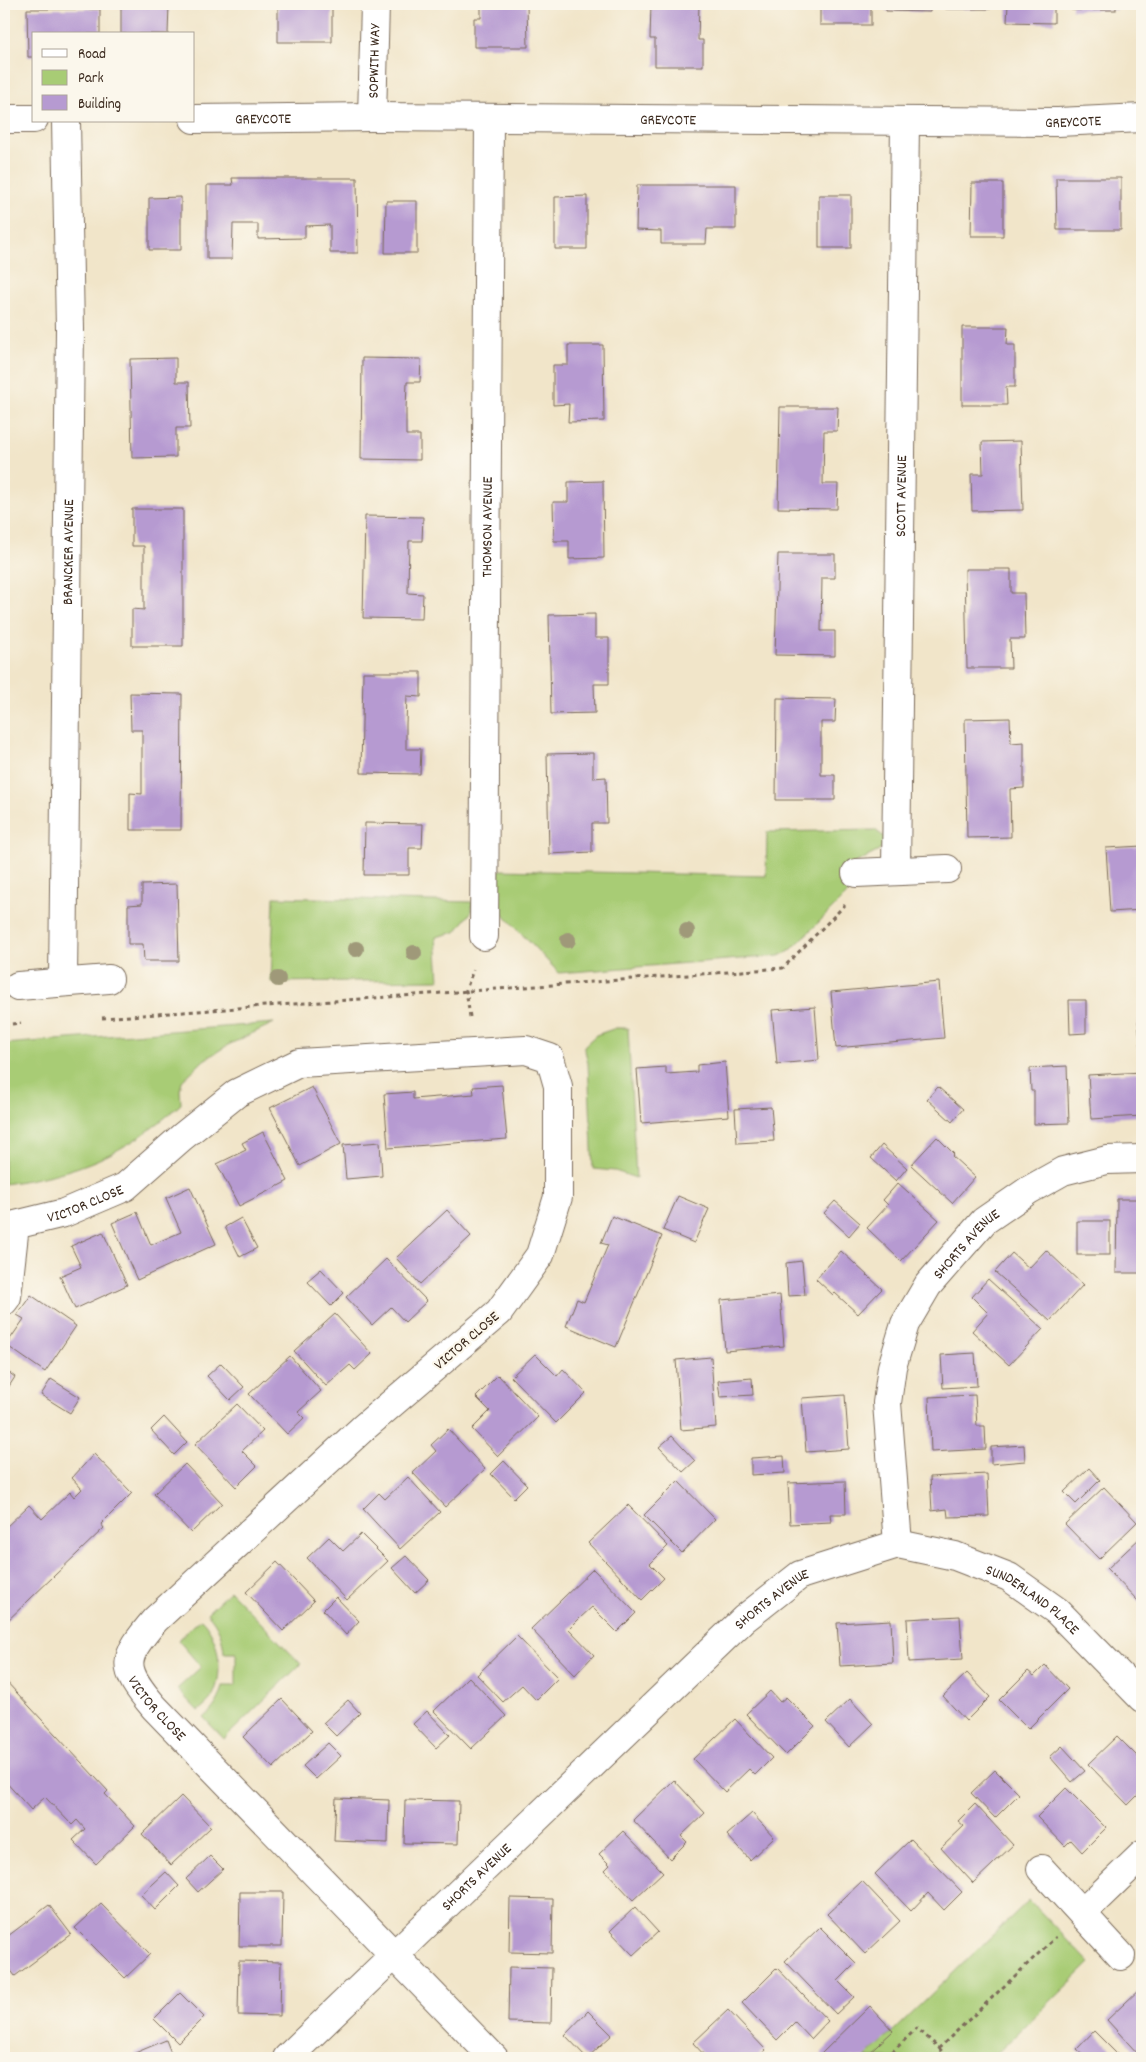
<svg xmlns="http://www.w3.org/2000/svg" width="1146" height="2062" viewBox="0 0 1146 2062" font-family="Dekko,sans-serif">
<rect width="100%" height="100%" fill="#fbf7ec"/>
<filter id="ink" filterUnits="userSpaceOnUse"><feTurbulence type="fractalNoise" baseFrequency=".02" numOctaves="2"/><feDisplacementMap in="SourceGraphic" scale="10" xChannelSelector="R" yChannelSelector="G"/><feConvolveMatrix kernelMatrix="1 2 1 2 8 2 1 2 1" color-interpolation-filters="sRGB"/></filter>
<filter id="wash" filterUnits="userSpaceOnUse"><feTurbulence type="fractalNoise" baseFrequency=".0096" numOctaves="4" result="noise"/><feDisplacementMap in="SourceGraphic" scale="20" xChannelSelector="R" yChannelSelector="G"/><feGaussianBlur stdDeviation="1.12" result="paint"/><feColorMatrix in="noise" values="0 0 0 0 0 0 0 0 0 0 0 0 0 0 0 0 0 1.4 0 .05"/><feComposite in="paint" operator="in"/></filter>
<g filter="url(#wash)">
<rect width="100%" height="100%" fill="#f1e5c9"/>
<g fill="#a8cc75" stroke="#727b4a">
<polygon points="875,830 887,839 879,851 853,864 853,888 790,951 779,956 559,973 496,907 499,870 766,876 767,832"/>
<polygon points="274,897 472,902 472,911 456,932 436,937 439,980 271,982"/>
<path d="M274 1023 228 1045 204 1060 182 1081 180 1090 181 1104C124 1155 79 1173 4 1184V1044Z"/>
<polygon points="616,1028 628,1028 636,1178 615,1171 593,1169 588,1063 584,1046 596,1035"/>
<path d="M230 1591 301 1664 224 1739 204 1718C214 1708 220 1700 223 1686H236V1653H224C223 1637 218 1625 207 1613Z"/>
<path d="M201 1619C219 1636 225 1674 212 1697 209 1702 203 1707 198 1711L177 1689 201 1667 178 1640Z"/>
<polygon points="1029,1900 1090,1963 992,2058 865,2058"/>
</g>
<g id="blocks">
<g fill="#b69ad1">
<polygon points="121,4 169,4 168,34 121,34"/>
<polygon points="278,4 325,4 325,6 332,6 332,42 278,42"/>
<polygon points="481,4 527,4 528,47 474,47 474,18 481,18"/>
<polygon points="651,4 699,4 698,40 703,40 703,66 655,66 655,39 650,39"/>
<rect x="820" y="4" width="51" height="21"/>
<polygon points="886,4 930,4 930,12 886,11"/>
<rect x="946" y="4" width="44" height="5"/>
<polygon points="1008,4 1054,4 1054,23 1007,22"/>
<rect x="1072" y="4" width="44" height="6"/>
<polygon points="27,9 100,9 100,34 34,34 34,57 28,57"/>
<polygon points="232,178 357,178 358,253 330,253 330,225 305,226 305,238 258,239 258,224 233,224 232,259 207,259 207,185 233,185"/>
<polygon points="1056,178 1121,178 1121,230 1057,230"/>
<polygon points="972,183 1003,183 1003,236 971,236"/>
<polygon points="637,185 736,185 736,229 707,229 706,244 661,244 661,231 636,230"/>
<rect x="819" y="195" width="32" height="53"/>
<polygon points="587,196 587,249 555,249 555,197"/>
<polygon points="181,197 181,250 149,250 149,198"/>
<polygon points="386,201 417,201 417,253 385,253"/>
<polygon points="4,204 5,204 6,251 4,251"/>
<polygon points="962,327 1008,327 1007,345 1015,345 1015,387 1006,387 1007,405 962,405"/>
<polygon points="568,345 603,345 604,421 568,422 569,404 553,405 553,365 568,365"/>
<polygon points="176,358 176,382 189,382 190,428 176,428 176,457 132,458 130,359"/>
<polygon points="362,358 421,359 420,382 407,382 406,410 406,435 420,435 420,460 361,459"/>
<polygon points="780,407 838,407 837,431 824,431 823,484 838,484 837,509 778,508"/>
<polygon points="1021,441 1023,510 972,511 971,474 983,474 982,442"/>
<polygon points="603,481 604,558 569,559 569,541 554,541 553,502 568,502 568,482"/>
<polygon points="132,509 183,509 183,646 132,646 132,609 144,610 144,546 132,546"/>
<polygon points="365,516 423,517 422,541 409,541 408,593 423,594 422,619 363,618"/>
<polygon points="778,554 835,554 835,578 822,578 821,631 835,631 835,656 775,655"/>
<polygon points="965,569 1011,569 1011,593 1024,593 1025,639 1010,639 1011,668 967,668"/>
<polygon points="595,614 595,638 609,638 609,684 594,684 595,713 551,714 549,615"/>
<polygon points="363,672 421,672 421,697 407,696 406,724 406,749 421,749 420,774 361,773"/>
<polygon points="130,693 182,694 181,830 130,830 130,793 142,794 142,730 131,730"/>
<polygon points="777,698 836,699 835,722 821,722 821,775 835,775 835,800 776,800"/>
<polygon points="1010,718 1011,743 1024,742 1024,788 1010,789 1011,837 967,838 965,719"/>
<polygon points="593,753 593,778 606,777 607,823 592,823 592,852 549,854 547,754"/>
<polygon points="365,823 423,824 422,848 409,848 409,875 364,875"/>
<polygon points="1142,846 1142,910 1110,912 1106,848"/>
<polygon points="177,884 179,961 144,961 143,944 128,944 128,905 142,904 142,885"/>
<polygon points="939,982 944,1038 836,1048 831,992"/>
<polygon points="1069,1000 1086,1000 1086,1033 1070,1034"/>
<polygon points="815,1007 819,1060 777,1064 772,1010"/>
<polygon points="1138,1021 1142,1021 1142,1051 1141,1051"/>
<polygon points="725,1062 729,1116 641,1123 637,1069 666,1067 666,1074 697,1072 697,1065"/>
<polygon points="1067,1066 1069,1123 1034,1124 1034,1091 1031,1091 1030,1068"/>
<polygon points="1142,1072 1142,1116 1091,1119 1088,1075"/>
<polygon points="502,1085 507,1139 388,1148 384,1094 413,1092 413,1099 474,1094 473,1087"/>
<polygon points="312,1087 341,1144 300,1166 270,1108"/>
<polygon points="938,1087 963,1109 952,1122 927,1099"/>
<polygon points="771,1107 774,1141 737,1143 735,1109"/>
<polygon points="263,1132 288,1181 239,1206 217,1164 246,1150 242,1143"/>
<polygon points="937,1137 954,1154 952,1156 975,1177 952,1203 911,1165"/>
<polygon points="380,1142 382,1176 346,1179 343,1145"/>
<polygon points="882,1145 907,1168 896,1181 871,1158"/>
<polygon points="898,1183 939,1220 901,1261 867,1228 888,1205 883,1200"/>
<polygon points="190,1187 216,1244 137,1280 112,1223 137,1212 151,1245 181,1232 166,1198"/>
<polygon points="678,1196 709,1209 694,1243 663,1230"/>
<polygon points="1117,1199 1141,1199 1142,1273 1116,1273"/>
<polygon points="835,1201 860,1223 849,1236 824,1213"/>
<polygon points="447,1210 471,1236 420,1284 396,1258"/>
<polygon points="612,1216 662,1236 616,1347 566,1326 577,1299 584,1302 608,1245 601,1243"/>
<polygon points="241,1218 257,1248 240,1257 225,1227"/>
<rect x="1077" y="1221" width="33" height="34"/>
<polygon points="103,1232 127,1285 75,1309 60,1276 81,1267 71,1246"/>
<polygon points="1046,1250 1083,1285 1050,1321 995,1272 1012,1253 1029,1268"/>
<polygon points="841,1251 882,1289 858,1314 835,1293 833,1295 816,1279"/>
<polygon points="386,1259 427,1301 405,1322 391,1307 372,1325 346,1297"/>
<polygon points="802,1261 805,1295 788,1296 786,1263"/>
<polygon points="321,1269 344,1293 331,1306 307,1281"/>
<polygon points="988,1279 1043,1329 1009,1365 972,1331 988,1313 972,1297"/>
<polygon points="31,1295 76,1326 45,1372 6,1345 24,1319 17,1315"/>
<polygon points="780,1295 784,1346 725,1351 721,1300"/>
<polygon points="335,1314 372,1354 355,1370 350,1365 326,1386 294,1351"/>
<polygon points="975,1353 977,1386 943,1388 941,1355"/>
<polygon points="535,1354 557,1376 563,1369 586,1393 556,1423 511,1377"/>
<polygon points="290,1356 321,1391 298,1412 304,1418 287,1434 249,1394"/>
<polygon points="711,1357 716,1427 681,1430 676,1360"/>
<polygon points="221,1363 244,1387 230,1400 207,1376"/>
<polygon points="4,1369 15,1377 4,1394"/>
<polygon points="498,1375 538,1417 498,1456 472,1429 490,1411 476,1397"/>
<polygon points="752,1378 753,1395 720,1397 718,1381"/>
<polygon points="51,1379 80,1397 70,1413 41,1395"/>
<polygon points="845,1395 849,1449 806,1452 802,1398"/>
<polygon points="975,1395 977,1426 985,1426 986,1449 931,1452 929,1397"/>
<polygon points="237,1404 263,1431 242,1451 257,1466 236,1487 195,1444"/>
<polygon points="164,1417 187,1442 174,1455 151,1430"/>
<polygon points="448,1429 485,1469 445,1507 413,1473 436,1451 431,1445"/>
<polygon points="672,1436 695,1461 683,1472 659,1447"/>
<polygon points="1024,1445 1025,1461 991,1464 991,1447"/>
<polygon points="94,1454 132,1493 101,1524 104,1528 4,1624 4,1529 29,1505 42,1519 70,1492 74,1497 82,1489 72,1478"/>
<polygon points="784,1456 785,1473 751,1475 751,1458"/>
<polygon points="504,1461 527,1485 514,1498 491,1474"/>
<polygon points="185,1464 222,1503 191,1533 154,1494"/>
<polygon points="1089,1468 1100,1480 1076,1504 1064,1492"/>
<polygon points="987,1474 989,1516 948,1517 947,1509 932,1511 930,1477"/>
<polygon points="408,1477 440,1512 400,1549 363,1509 379,1493 385,1499"/>
<polygon points="678,1481 715,1519 682,1553 644,1515"/>
<polygon points="845,1481 846,1514 830,1514 831,1522 790,1524 788,1483"/>
<polygon points="1104,1487 1137,1522 1099,1559 1065,1524"/>
<polygon points="628,1505 668,1546 650,1564 664,1578 642,1600 588,1543"/>
<polygon points="361,1534 388,1561 347,1600 307,1558 329,1537 343,1551"/>
<polygon points="1142,1536 1142,1603 1141,1604 1107,1569"/>
<polygon points="406,1556 429,1580 415,1593 392,1568"/>
<polygon points="277,1562 314,1601 283,1631 246,1592"/>
<polygon points="593,1569 636,1613 617,1632 592,1607 580,1618 569,1629 594,1655 575,1675 531,1629"/>
<polygon points="336,1597 359,1621 346,1635 323,1610"/>
<polygon points="960,1616 963,1659 909,1662 907,1619"/>
<polygon points="891,1620 893,1663 840,1666 837,1623"/>
<polygon points="517,1636 558,1678 536,1700 522,1685 503,1702 477,1675"/>
<polygon points="1045,1665 1068,1689 1028,1729 999,1700 1028,1671 1034,1676"/>
<polygon points="967,1673 990,1697 966,1721 943,1696"/>
<polygon points="469,1677 506,1716 471,1749 434,1711"/>
<polygon points="4,1679 108,1791 105,1794 135,1826 96,1864 73,1840 85,1829 77,1820 72,1825 45,1797 31,1810 4,1780"/>
<polygon points="770,1691 780,1702 786,1697 815,1726 786,1755 746,1714"/>
<polygon points="282,1699 312,1731 273,1768 243,1737"/>
<polygon points="850,1699 873,1724 849,1747 826,1722"/>
<polygon points="348,1700 360,1713 336,1736 323,1723"/>
<polygon points="427,1711 450,1735 436,1748 413,1724"/>
<polygon points="735,1719 772,1758 755,1775 749,1769 725,1792 693,1759"/>
<polygon points="1117,1736 1142,1761 1141,1770 1142,1772 1142,1791 1128,1805 1088,1764"/>
<polygon points="328,1743 341,1756 316,1779 303,1766"/>
<polygon points="1062,1746 1085,1771 1072,1782 1050,1757"/>
<polygon points="995,1770 1019,1794 995,1818 971,1793"/>
<polygon points="674,1780 705,1813 681,1836 687,1842 670,1859 633,1820"/>
<polygon points="1066,1788 1106,1828 1082,1852 1071,1840 1065,1846 1037,1817"/>
<polygon points="181,1796 211,1827 171,1865 142,1834"/>
<polygon points="336,1798 389,1800 388,1843 334,1841"/>
<polygon points="405,1800 459,1801 458,1844 404,1843"/>
<polygon points="975,1804 1013,1845 973,1883 941,1848 964,1826 958,1821"/>
<polygon points="752,1813 774,1837 750,1860 727,1835"/>
<polygon points="623,1831 663,1872 633,1900 605,1870 610,1865 599,1854"/>
<polygon points="911,1839 962,1892 944,1910 928,1893 911,1911 875,1874"/>
<polygon points="210,1856 223,1869 198,1892 186,1879"/>
<polygon points="166,1872 179,1886 155,1910 141,1895"/>
<polygon points="862,1881 900,1921 865,1954 827,1914"/>
<polygon points="240,1892 283,1892 282,1946 239,1946"/>
<polygon points="510,1898 553,1899 552,1953 509,1952"/>
<polygon points="101,1904 150,1954 125,1978 75,1928"/>
<polygon points="49,1905 71,1934 15,1976 4,1961 4,1939"/>
<polygon points="635,1907 658,1932 633,1955 610,1931"/>
<polygon points="820,1927 856,1963 838,1981 854,1997 836,2014 785,1961"/>
<polygon points="239,1961 281,1962 280,2016 238,2015"/>
<polygon points="509,1967 552,1968 551,2023 508,2022"/>
<polygon points="777,1968 828,2021 811,2039 795,2022 777,2040 742,2003"/>
<polygon points="1142,1987 1142,2052 1139,2055 1107,2020"/>
<polygon points="180,1993 204,2017 178,2043 154,2019"/>
<polygon points="870,2006 893,2031 864,2058 825,2058 821,2054"/>
<polygon points="728,2010 766,2050 757,2058 707,2058 693,2043"/>
<polygon points="588,2011 612,2035 587,2058 565,2035"/>
<polygon points="1094,2031 1121,2058 1087,2058 1077,2049"/>
<polygon points="166,2040 173,2058 138,2058 135,2053"/>
</g>
</g>
</g>
<g filter="url(#ink)">
<use href="#blocks" fill-opacity="0" stroke="#7b6b5a" stroke-width="1"/>
<g fill="none" stroke-linecap="round" stroke-linejoin="round">
<g stroke="#7b6b5a" stroke-width="30">
<g id="street">
<path id="s1" d="M372 117 375 4"/>
<polyline points="4,119 34,119"/>
<path id="s2" d="M194 119 372 117 1058 122 1142 118"/>
<path id="s3" d="M896 870 905 122"/>
<polyline points="856,873 947,869"/>
<path id="s4" d="M484 936 489 119"/>
<path id="s5" d="M63 982 70 329 66 121"/>
<polyline points="18,986 109,979"/>
<path id="s6" d="M4 1301 7 1297 15 1225 64 1213 125 1187 182 1137 237 1093 299 1063 526 1050 550 1058 558 1086V1197L540 1255 499 1312 362 1429 155 1620C122 1659 120 1667 154 1707L494 2058"/>
<path id="s7" d="M898 1544 955 1556 1009 1577 1057 1611 1142 1698"/>
<polyline points="1041,1869 1121,1956"/>
<polyline points="1082,1913 1142,1855"/>
<path id="s8" d="M287 2058 744 1619 800 1575 898 1544 887 1403 892 1367 905 1324 928 1285 984 1221 1029 1190 1063 1171 1107 1160 1142 1159"/>
</g>
</g>
<g stroke="#7b6b5a" stroke-width="3" stroke-dasharray="4 4" stroke-linecap="butt">
<polyline points="470,1017 466,990 473,970"/>
<polyline points="102,1018 783,968 845,905"/>
<polyline points="4,1025 21,1023"/>
<polyline points="939,2048 948,2058"/>
<polyline points="886,2058 917,2028 939,2048 1056,1937"/>
</g>
<use href="#street" stroke="#fff" stroke-width="28"/>
</g>
<g fill="#9f9979">
<circle cx="687" cy="931" r="8"/>
<circle cx="568" cy="940" r="8"/>
<circle cx="356" cy="949" r="8"/>
<circle cx="414" cy="953" r="8"/>
<circle cx="278" cy="979" r="8"/>
</g>
</g>
<g text-anchor="middle" stroke-width="4.5" stroke-linejoin="round" paint-order="stroke">
<g font-size="15" fill="#3b2a1e" stroke="#fbf7ec">
<text dy="5" stroke="none"><textPath href="#s1" startOffset="56">SOPWITH WAY</textPath></text>
<text dy="5" stroke="none"><textPath href="#s2" startOffset="69">GREYCOTE</textPath></text>
<text dy="5" stroke="none"><textPath href="#s2" startOffset="474">GREYCOTE</textPath></text>
<text dy="5" stroke="none"><textPath href="#s2" startOffset="879">GREYCOTE</textPath></text>
<text dy="5" stroke="none"><textPath href="#s3" startOffset="374">SCOTT AVENUE</textPath></text>
<text dy="5" stroke="none"><textPath href="#s4" startOffset="409">THOMSON AVENUE</textPath></text>
<text dy="5" stroke="none"><textPath href="#s5" startOffset="430">BRANCKER AVENUE</textPath></text>
<text dy="5" stroke="none"><textPath href="#s6" startOffset="151">VICTOR CLOSE</textPath></text>
<text dy="5" stroke="none"><textPath href="#s8" startOffset="1132">SHORTS AVENUE</textPath></text>
<text transform="translate(466 1340) rotate(-41)" y="5">VICTOR CLOSE</text>
<text dy="5" stroke="none"><textPath href="#s8" startOffset="668">SHORTS AVENUE</textPath></text>
<text dy="5" stroke="none"><textPath href="#s7" startOffset="148">SUNDERLAND PLACE</textPath></text>
<text dy="5" stroke="none"><textPath href="#s6" startOffset="1500">VICTOR CLOSE</textPath></text>
<text dy="5" stroke="none"><textPath href="#s8" startOffset="262">SHORTS AVENUE</textPath></text>
</g>
</g>
<rect width="1146" height="2062" fill="none" stroke="#fbf7ec" stroke-width="20"/>
<rect x="32" y="32" width="162" height="90" fill="#fbf7ec" stroke="#aea59a"/>
<rect x="42" y="49" width="25" height="8" fill="#ffffff" stroke="#aea59a"/>
<text x="78" y="58" font-size="15" fill="#3b2a1e">Road</text>
<rect x="42" y="70" width="25" height="15" fill="#a8cc75" stroke="#aea59a"/>
<text x="78" y="82" font-size="15" fill="#3b2a1e">Park</text>
<rect x="42" y="95" width="25" height="15" fill="#b69ad1" stroke="#aea59a"/>
<text x="78" y="108" font-size="15" fill="#3b2a1e">Building</text>
</svg>
